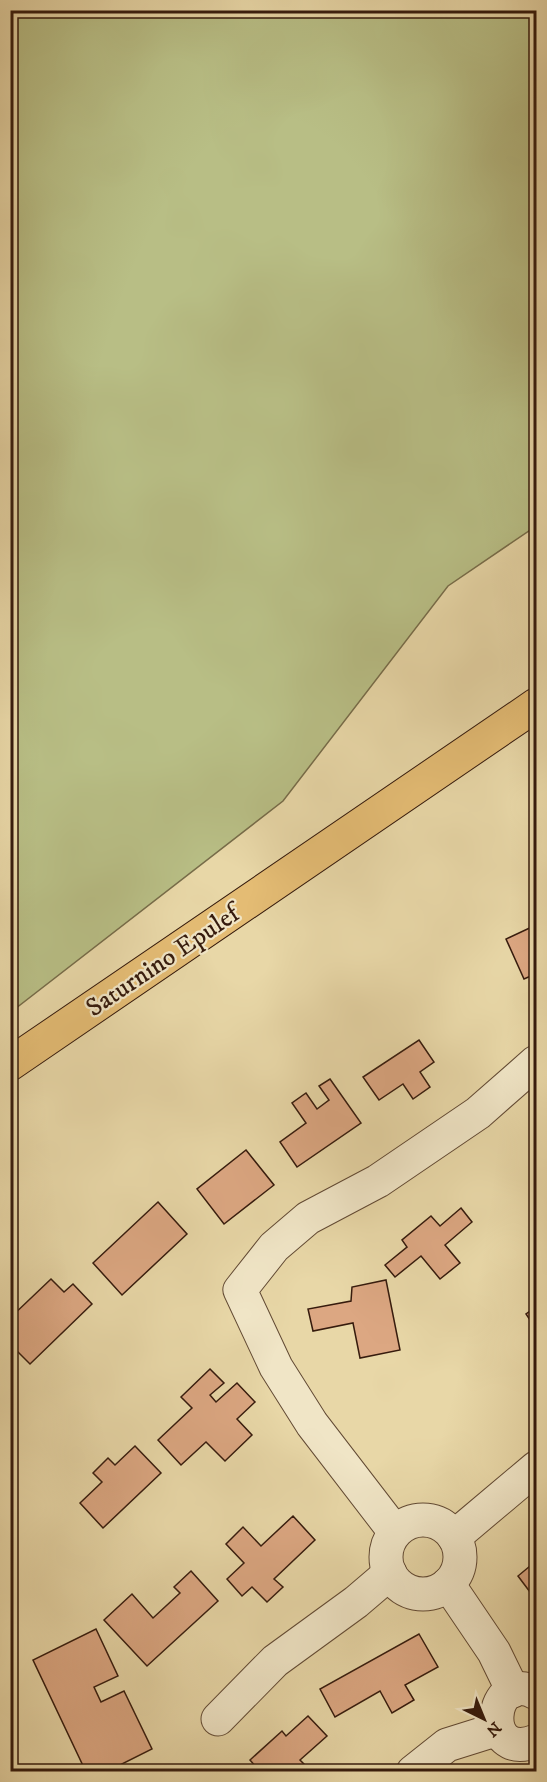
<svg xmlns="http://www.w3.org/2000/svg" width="547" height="1782" viewBox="0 0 547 1782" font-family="'IM FELL DW Pica',serif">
<rect width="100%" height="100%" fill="#e8d7a7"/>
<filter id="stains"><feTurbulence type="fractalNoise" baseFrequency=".00333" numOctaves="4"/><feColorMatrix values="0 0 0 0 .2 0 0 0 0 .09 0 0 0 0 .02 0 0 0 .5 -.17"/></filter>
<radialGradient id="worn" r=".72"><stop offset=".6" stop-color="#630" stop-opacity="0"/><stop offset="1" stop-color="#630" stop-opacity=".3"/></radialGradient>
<polygon fill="#b8be85" stroke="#776c49" stroke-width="1.5" points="11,10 536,11 536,526 448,586 283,801 11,1012"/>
<g fill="#dca782" stroke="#361b0d" stroke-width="1.5">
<polygon points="536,925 536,984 533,975 524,979 506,939"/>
<polygon points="419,1040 434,1062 420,1072 430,1087 413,1099 403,1084 379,1100 363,1077"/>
<polygon points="330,1079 361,1123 297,1167 280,1142 306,1123 292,1103 306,1093 317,1109 329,1100 319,1086"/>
<polygon points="246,1150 274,1185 224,1224 197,1189"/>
<polygon points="158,1202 187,1234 122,1295 93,1263"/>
<polygon points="461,1208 472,1222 445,1245 460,1263 440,1279 421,1256 395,1277 385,1265 407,1247 402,1240 431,1216 440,1226"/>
<polygon points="51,1279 64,1292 73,1284 92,1304 30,1364 10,1344 10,1318"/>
<polygon points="386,1280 400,1350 360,1358 353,1323 313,1331 308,1309 351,1301 352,1287"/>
<polygon points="536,1307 536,1329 526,1314"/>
<polygon points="210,1369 224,1383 210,1395 216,1402 237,1383 255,1402 237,1419 252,1435 225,1461 206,1442 181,1465 158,1440 192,1408 181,1397"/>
<polygon points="135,1446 161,1473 103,1528 80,1503 102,1482 93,1473 108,1458 115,1465"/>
<polygon points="293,1516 315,1540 274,1579 283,1587 267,1602 252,1587 242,1596 227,1579 244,1563 226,1544 243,1527 261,1546"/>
<polygon points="536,1561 536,1600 518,1576"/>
<polygon points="191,1571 218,1601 147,1666 104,1620 132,1594 153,1618 180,1593 174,1587"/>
<polygon points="96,1629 118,1676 94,1687 101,1702 124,1691 152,1749 106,1772 86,1772 33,1660"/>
<polygon points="419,1634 438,1667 405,1685 414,1700 392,1713 380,1691 335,1717 320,1689"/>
<polygon points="308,1716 327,1736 300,1760 311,1771 254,1772 257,1768 250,1760 282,1731 286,1736"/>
<rect x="509" y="1767" width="27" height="5"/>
</g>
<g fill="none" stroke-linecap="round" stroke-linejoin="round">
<g stroke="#624a34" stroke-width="35">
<g id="minor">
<circle cx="423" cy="1557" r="37"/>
<polyline points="395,1532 312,1424 276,1367 240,1290 274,1247 308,1218 378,1181 478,1113 536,1062"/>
<polyline points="454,1537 536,1468"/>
<polyline points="448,1584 494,1652 513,1691"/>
<path d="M536 1693C489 1667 479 1763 536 1741"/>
<polyline points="218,1719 275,1661 356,1602 390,1573"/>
<polyline points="413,1772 447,1745 498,1729"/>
</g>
</g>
<g stroke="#361b0d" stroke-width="35">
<polyline id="major" points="10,1064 536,705"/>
</g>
<use href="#minor" stroke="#f0e5c6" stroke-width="33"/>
<use href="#major" stroke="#e4bc74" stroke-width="33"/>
</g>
<g text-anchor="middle" stroke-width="4.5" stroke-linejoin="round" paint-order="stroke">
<g font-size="26" fill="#361b0d" stroke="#f0e5c6">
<text transform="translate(162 960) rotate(-34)" y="9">Saturnino Epulef</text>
</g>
</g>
<rect width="547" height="1782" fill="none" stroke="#e8d7a7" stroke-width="36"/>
<rect x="12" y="12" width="523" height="1758" fill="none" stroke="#361b0d" stroke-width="3"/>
<rect x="18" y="18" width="511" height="1746" fill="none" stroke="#361b0d" stroke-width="1.5"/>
<g transform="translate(484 1719) rotate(137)" stroke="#f0e5c6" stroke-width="4.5" paint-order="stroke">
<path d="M0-4.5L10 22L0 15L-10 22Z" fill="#361b0d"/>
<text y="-9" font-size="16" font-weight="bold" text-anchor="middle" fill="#361b0d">N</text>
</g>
<rect width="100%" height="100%" filter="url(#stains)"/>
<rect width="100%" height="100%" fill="url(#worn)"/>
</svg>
